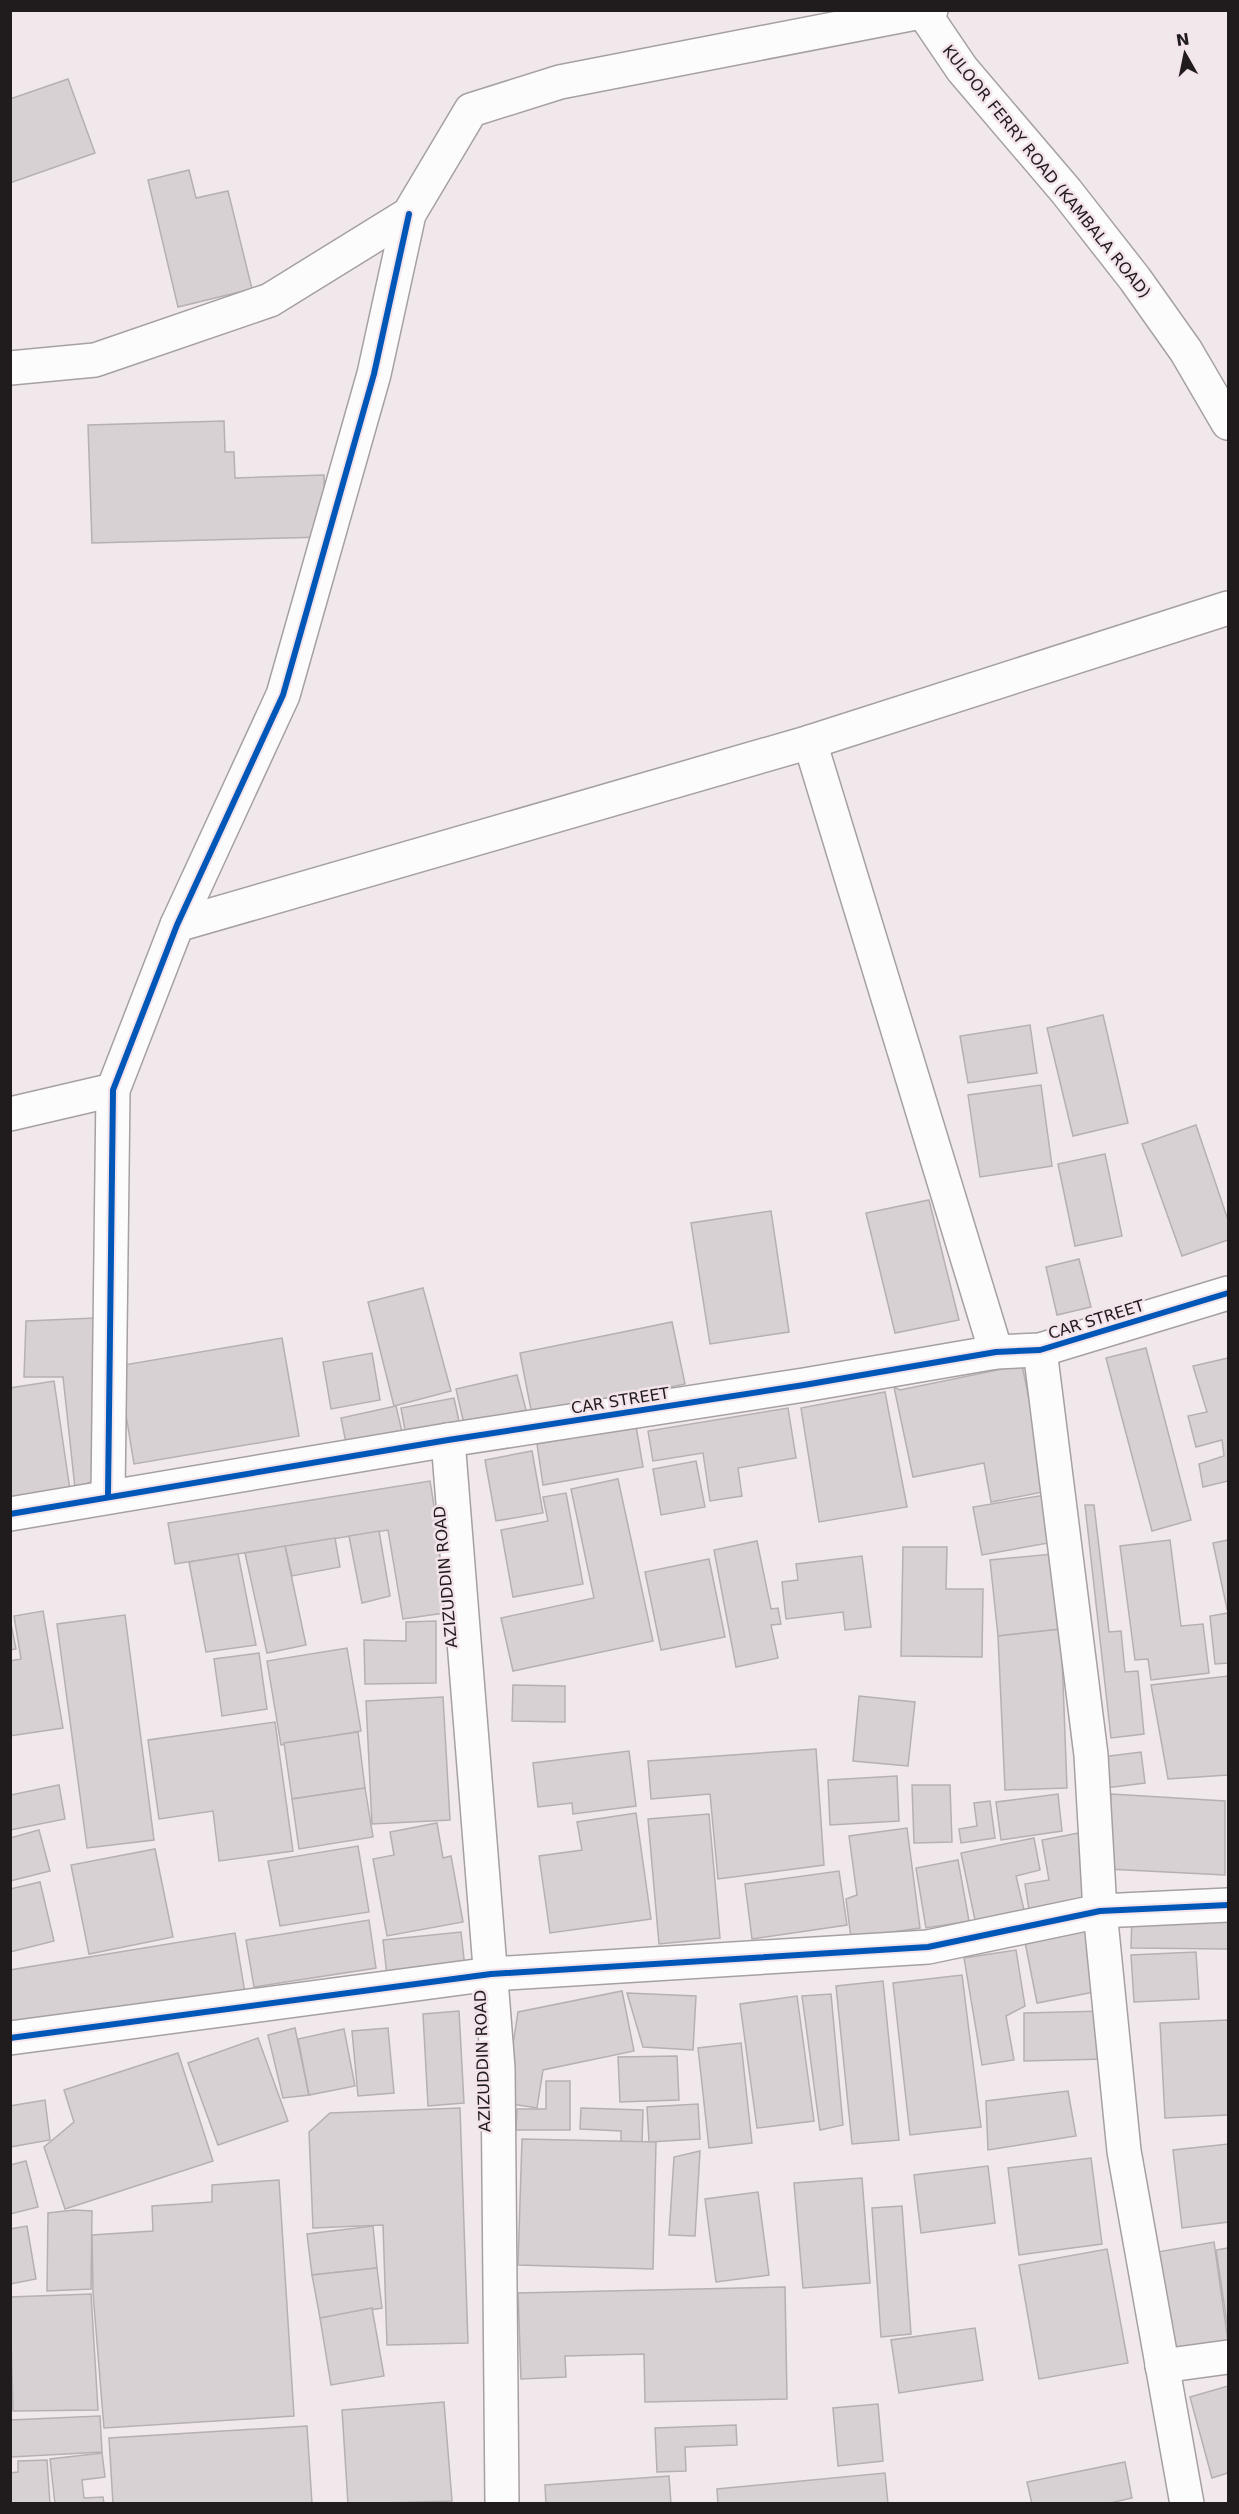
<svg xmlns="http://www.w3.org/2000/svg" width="1239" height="2514" viewBox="0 0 1239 2514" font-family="'DejaVu Sans',sans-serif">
<rect width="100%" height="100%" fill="#f0e8eb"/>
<g fill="#d7d1d3" stroke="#b6b0b2" stroke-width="1.5">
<polygon points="68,79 95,153 10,183 10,99"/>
<polygon points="189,170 196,198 228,191 252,289 178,307 148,180"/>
<polygon points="224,421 225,452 234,452 235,478 324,475 325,537 92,543 88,425"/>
<polygon points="1103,1015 1128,1123 1073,1136 1047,1028"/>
<polygon points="1030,1025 1037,1073 968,1083 960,1036"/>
<polygon points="1041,1085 1052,1166 980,1177 968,1095"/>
<polygon points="1196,1125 1228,1220 1228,1240 1182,1256 1142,1144"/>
<polygon points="1105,1154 1122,1236 1075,1246 1058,1164"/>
<polygon points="929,1200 959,1320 895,1333 866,1213"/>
<polygon points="771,1211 789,1332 710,1344 691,1223"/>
<polygon points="1079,1259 1091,1307 1057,1315 1046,1267"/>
<polygon points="423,1288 451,1391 394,1406 368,1302"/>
<polygon points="95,1318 99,1479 75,1488 63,1377 24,1377 26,1321"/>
<polygon points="672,1322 685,1384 532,1415 520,1353"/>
<polygon points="282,1338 299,1436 134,1464 118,1366"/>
<polygon points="1146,1348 1191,1520 1152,1531 1106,1358"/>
<polygon points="372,1353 380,1400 331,1409 323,1362"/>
<polygon points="1228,1358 1228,1481 1203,1487 1199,1464 1224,1456 1222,1440 1196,1447 1188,1416 1207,1412 1193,1366"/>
<polygon points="1022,1365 1048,1491 991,1502 984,1463 913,1477 894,1387 900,1390"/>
<polygon points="517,1375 526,1410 464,1424 456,1389"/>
<polygon points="54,1381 70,1490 10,1499 10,1388"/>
<polygon points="885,1392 907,1507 819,1522 801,1408"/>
<polygon points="454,1398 460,1426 406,1436 401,1408"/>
<polygon points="396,1406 402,1432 346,1443 341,1418"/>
<polygon points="788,1408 796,1458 738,1468 742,1496 710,1501 703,1453 653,1461 648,1431"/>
<polygon points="636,1426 643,1467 543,1485 537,1444"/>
<polygon points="532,1451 543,1513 496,1521 485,1460"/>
<polygon points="696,1461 705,1507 661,1515 653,1469"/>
<polygon points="618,1479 653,1641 513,1671 501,1618 594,1598 571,1489"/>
<polygon points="430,1481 451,1612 403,1619 388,1530 175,1564 168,1523"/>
<polygon points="566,1493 583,1584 513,1597 501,1530 548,1521 543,1497"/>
<polygon points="1045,1495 1054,1542 982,1555 973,1507"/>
<polygon points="1085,1505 1094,1505 1109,1632 1121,1631 1125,1672 1138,1671 1144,1734 1111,1738"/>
<polygon points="379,1531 390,1596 362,1603 349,1536"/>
<polygon points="335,1538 340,1567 292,1576 285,1546"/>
<polygon points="1170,1540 1181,1626 1203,1624 1209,1673 1151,1680 1148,1659 1135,1660 1120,1546"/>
<polygon points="1228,1540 1228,1608 1227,1609 1213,1543"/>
<polygon points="757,1541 771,1609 778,1608 781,1624 771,1625 778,1658 736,1667 714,1550"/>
<polygon points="285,1546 306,1645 267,1653 245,1553"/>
<polygon points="903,1547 947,1547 946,1589 983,1589 982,1657 901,1656"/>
<polygon points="238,1554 256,1645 206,1652 189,1562"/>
<polygon points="1053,1554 1061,1629 998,1636 990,1560"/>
<polygon points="862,1556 871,1627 845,1630 843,1612 786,1619 782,1582 798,1580 796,1564"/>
<polygon points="709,1559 725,1637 661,1650 645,1572"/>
<polygon points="43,1611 63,1728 10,1736 10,1661 21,1659 14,1616"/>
<polygon points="1228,1613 1228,1663 1215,1664 1210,1616"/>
<polygon points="125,1615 154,1840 87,1848 57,1624"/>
<polygon points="10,1619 16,1649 10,1650"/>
<polygon points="436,1621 436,1683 365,1684 364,1640 406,1641 406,1622"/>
<polygon points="1061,1629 1067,1788 1005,1790 998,1636"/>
<polygon points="347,1648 361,1731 281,1745 267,1661"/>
<polygon points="259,1653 267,1709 222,1716 214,1659"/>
<polygon points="1228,1676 1228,1775 1168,1779 1151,1685"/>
<polygon points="513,1685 565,1686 565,1722 512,1721"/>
<polygon points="859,1696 915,1702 908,1766 853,1761"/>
<polygon points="443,1697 450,1820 372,1824 366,1701"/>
<polygon points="275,1722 293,1851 219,1861 213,1811 159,1819 148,1740"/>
<polygon points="358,1732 365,1788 292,1799 284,1743"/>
<polygon points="816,1749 824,1865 718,1879 710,1794 651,1799 648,1761"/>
<polygon points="629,1751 636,1806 573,1814 572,1803 538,1807 533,1763"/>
<polygon points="1141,1752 1145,1783 1106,1788 1102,1757"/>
<polygon points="897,1776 899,1821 830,1825 828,1780"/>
<polygon points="59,1785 65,1819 10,1830 10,1792 11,1795"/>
<polygon points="912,1785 950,1785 952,1842 914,1843"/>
<polygon points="365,1788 373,1837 299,1849 292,1799"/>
<polygon points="1058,1794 1062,1831 1001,1840 996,1802"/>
<polygon points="1111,1794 1225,1801 1225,1875 1107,1869"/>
<polygon points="990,1801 995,1838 961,1843 959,1829 977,1826 974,1803"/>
<polygon points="636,1813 651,1919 550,1933 539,1856 582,1850 577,1822"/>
<polygon points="709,1814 720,1938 659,1944 648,1819"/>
<polygon points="437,1823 443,1858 451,1856 463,1922 387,1936 373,1859 394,1855 390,1832"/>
<polygon points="907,1828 920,1928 851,1938 846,1899 857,1895 849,1836"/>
<polygon points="39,1830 50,1871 10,1881 10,1838"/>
<polygon points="1079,1833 1091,1906 1030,1916 1025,1884 1049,1880 1042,1840"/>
<polygon points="1034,1838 1040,1870 1016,1876 1024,1910 975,1920 961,1853"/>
<polygon points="358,1846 369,1912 280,1926 268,1861"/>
<polygon points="155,1849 173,1937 89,1954 71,1865"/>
<polygon points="958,1860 969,1921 926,1928 916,1868"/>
<polygon points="839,1871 847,1925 752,1939 745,1884"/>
<polygon points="40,1882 54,1941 10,1952 10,1889"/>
<polygon points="1132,1915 1228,1916 1228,1949 1131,1948"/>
<polygon points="369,1920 376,1968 254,1987 246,1940"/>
<polygon points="1094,1929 1105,1990 1037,2003 1025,1942"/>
<polygon points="461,1932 465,1968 387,1976 383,1940"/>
<polygon points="235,1933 245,1993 10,2030 10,1970"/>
<polygon points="1016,1950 1025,2006 1006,2016 1014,2060 982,2065 964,1958"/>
<polygon points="1196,1952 1199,1999 1134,2002 1131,1955"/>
<polygon points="962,1975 981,2127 910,2135 893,1983"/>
<polygon points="883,1981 899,2140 852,2144 836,1986"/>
<polygon points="622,1991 634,2051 543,2070 537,2108 504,2103 518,2012"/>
<polygon points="627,1993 696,1996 693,2050 643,2047"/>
<polygon points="831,1994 843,2125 820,2130 802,1996"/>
<polygon points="797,1996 814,2121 757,2128 740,2004"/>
<polygon points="459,2011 464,2103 428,2106 423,2014"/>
<polygon points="1105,2011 1106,2059 1024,2061 1024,2013"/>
<polygon points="1228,2020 1228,2115 1165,2118 1160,2023"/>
<polygon points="295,2028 309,2095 283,2098 268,2035"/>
<polygon points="388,2028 394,2093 358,2096 352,2031"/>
<polygon points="344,2029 355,2086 309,2095 298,2039"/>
<polygon points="258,2038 288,2121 218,2145 188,2063"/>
<polygon points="741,2043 752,2143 709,2148 698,2048"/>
<polygon points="178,2053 213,2161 65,2209 44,2147 74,2122 64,2090"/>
<polygon points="677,2056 679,2100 620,2102 618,2057"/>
<polygon points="546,2081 570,2081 570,2130 516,2130 517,2109 546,2109"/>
<polygon points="1068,2091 1076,2136 988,2150 986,2101"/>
<polygon points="45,2100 50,2140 10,2147 10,2106"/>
<polygon points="698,2104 700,2139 649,2142 647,2107"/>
<polygon points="460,2108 468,2343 387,2345 383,2225 313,2228 309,2132 330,2113"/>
<polygon points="581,2108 643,2110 642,2143 621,2142 621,2131 580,2129"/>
<polygon points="522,2139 656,2142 653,2269 518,2265"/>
<polygon points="1228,2144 1228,2222 1182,2228 1173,2150"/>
<polygon points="700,2151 695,2236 669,2235 674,2157"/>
<polygon points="1091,2158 1102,2244 1019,2255 1008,2168"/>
<polygon points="26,2161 38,2207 10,2214 10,2165"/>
<polygon points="988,2166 995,2223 921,2233 914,2175"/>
<polygon points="862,2178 870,2283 803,2288 794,2183"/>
<polygon points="279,2180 294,2416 104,2428 93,2293 92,2235 153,2231 152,2206 212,2202 212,2185"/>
<polygon points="758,2192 769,2275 716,2282 705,2199"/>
<polygon points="902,2206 911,2334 881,2337 872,2208"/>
<polygon points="74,2210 92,2211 91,2289 47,2291 48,2213"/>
<polygon points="27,2226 36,2279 10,2284 10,2229"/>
<polygon points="373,2226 377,2268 312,2275 307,2234"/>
<polygon points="1214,2242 1228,2341 1169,2350 1152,2253"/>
<polygon points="1228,2248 1228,2330 1216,2250"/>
<polygon points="1107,2249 1128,2363 1039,2379 1019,2265"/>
<polygon points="377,2268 382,2308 320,2318 312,2275"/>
<polygon points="785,2287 787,2399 645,2402 644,2354 565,2356 566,2377 521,2379 518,2293"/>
<polygon points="91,2294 98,2410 13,2411 10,2297"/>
<polygon points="372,2308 384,2376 331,2385 320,2318"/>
<polygon points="975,2328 983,2380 899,2393 891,2340"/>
<polygon points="1228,2386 1228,2473 1212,2478 1190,2397"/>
<polygon points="444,2402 452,2501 348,2504 342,2410"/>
<polygon points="878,2404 883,2461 838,2466 833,2408"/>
<polygon points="100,2416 102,2452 11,2457 10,2420"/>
<polygon points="736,2425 737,2445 685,2447 686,2471 657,2472 655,2428"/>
<polygon points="307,2426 312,2504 113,2504 109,2438"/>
<polygon points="102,2453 105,2477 82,2480 84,2498 103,2497 104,2504 55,2504 50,2459"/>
<polygon points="47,2460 50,2504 10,2504 10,2473 18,2472 18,2461"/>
<polygon points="1125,2462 1132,2498 1106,2504 1032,2504 1027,2482"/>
<polygon points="885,2473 888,2504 718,2504 717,2489"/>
<polygon points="669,2476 671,2504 546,2504 545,2485"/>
</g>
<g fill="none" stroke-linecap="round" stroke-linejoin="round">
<g stroke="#a6a0a2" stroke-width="36">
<g id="minor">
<polyline points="10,368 95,360 270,300 409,214 471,110 560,82 931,10"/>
<polyline points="810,742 996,1352"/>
<polyline points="177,925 810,742 1228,608"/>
<polyline points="10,1114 113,1090"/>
<polyline points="1040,1350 1091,1755 1100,1911 1124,2151 1187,2504"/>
<polyline points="448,1440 498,2068 502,2504"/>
<polyline points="108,1496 113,1090 177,925 283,695 374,374 409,214"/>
<polyline points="10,1514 448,1440 804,1385 996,1352 1040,1350 1228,1293"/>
<polyline points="10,2038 491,1974 928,1947 1100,1911 1228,1905"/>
<polyline points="1162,2366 1228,2357"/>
</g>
</g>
<g stroke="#a6a0a2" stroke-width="36">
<polyline id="major" points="922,10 962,69 1066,191 1135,279 1186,351 1228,423"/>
</g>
<use href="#minor" stroke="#fdfcfc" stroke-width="33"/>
<use href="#major" stroke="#fdfcfc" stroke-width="33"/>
<g stroke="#f3e4eb" stroke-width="10">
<g id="cycleway">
<polyline points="108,1496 113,1090 177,925 283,695 374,374 409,214"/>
<polyline points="10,1514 448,1440 804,1385 996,1352 1040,1350 1228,1293"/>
<polyline points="10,2038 491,1974 928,1947 1100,1911 1228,1905"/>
</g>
</g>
<use href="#cycleway" stroke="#0057b8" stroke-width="6"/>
</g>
<g text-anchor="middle" stroke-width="5" stroke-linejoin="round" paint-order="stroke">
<g font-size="16" fill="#201b1d" stroke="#f3e4eb">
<text transform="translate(1047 171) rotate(51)" y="6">KULOOR FERRY ROAD (KAMBALA ROAD)</text>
<text transform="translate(1096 1319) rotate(-17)" y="6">CAR STREET</text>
<text transform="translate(620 1400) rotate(-9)" y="6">CAR STREET</text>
<text transform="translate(445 1577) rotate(-95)" y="6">AZIZUDDIN ROAD</text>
<text transform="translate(482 2061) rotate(-92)" y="6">AZIZUDDIN ROAD</text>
</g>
</g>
<rect width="1239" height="2514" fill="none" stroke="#201b1d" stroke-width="24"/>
<g transform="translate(1185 54) rotate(351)" stroke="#f3e4eb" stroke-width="4.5" paint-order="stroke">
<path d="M0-4.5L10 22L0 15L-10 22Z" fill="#201b1d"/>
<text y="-9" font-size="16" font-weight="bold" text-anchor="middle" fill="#201b1d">N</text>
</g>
</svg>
